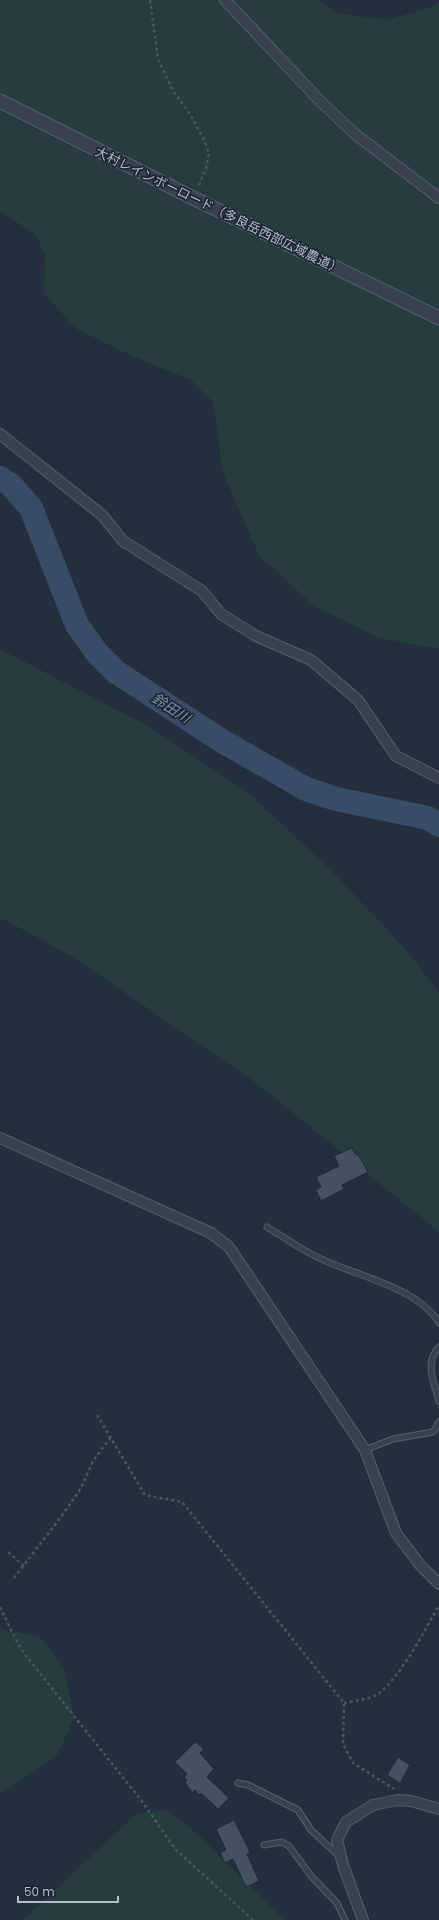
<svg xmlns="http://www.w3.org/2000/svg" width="439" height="1920" viewBox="0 0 439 1920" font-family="Poppins,'Noto Sans JP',sans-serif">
<rect width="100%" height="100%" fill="#242f3e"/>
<g fill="#263c3f">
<polygon points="0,0 320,0 336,13 387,20 435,6 439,2 439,649 379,638 314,606 259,555 223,473 213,402 191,380 132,356 75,328 44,293 45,255 36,235 0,211"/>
<polygon points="0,649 148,726 246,791 328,867 408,952 439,993 439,1232 258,1084 73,957 5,920 0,920"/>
<polygon points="0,1629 40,1637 64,1668 74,1718 58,1754 0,1794"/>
<polygon points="167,1810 200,1836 285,1920 23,1920 137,1813"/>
</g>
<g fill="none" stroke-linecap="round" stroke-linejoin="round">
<polyline stroke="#394c67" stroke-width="24" points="0,478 11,485 31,508 77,625 97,653 116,672 222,741 306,789 336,799 428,818 439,825"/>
</g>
<g fill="#455162" stroke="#1f2835">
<polygon points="352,1148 356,1155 358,1154 368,1172 342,1185 344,1189 321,1201 316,1190 321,1187 316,1177 339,1166 334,1156"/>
<polygon points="195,1742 204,1749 200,1753 214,1769 207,1777 229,1798 218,1809 201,1793 199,1795 195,1790 192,1793 185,1782 187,1780 184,1777 187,1774 175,1762"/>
<polygon points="398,1757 410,1765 400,1783 387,1775"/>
<polygon points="234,1820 250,1852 247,1854 259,1881 246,1887 233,1859 225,1863 220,1853 226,1850 216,1829"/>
</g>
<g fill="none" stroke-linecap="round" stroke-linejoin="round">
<g stroke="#565f6c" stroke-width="7">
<g id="service">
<path d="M267 1227C282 1236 296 1246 311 1254 349 1275 417 1285 439 1323"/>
<path d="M439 1347C424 1362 434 1383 439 1401"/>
<polyline points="365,1450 393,1439 433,1432 439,1422"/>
<polyline points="238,1783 248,1785 298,1810 311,1830 340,1857"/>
<polyline points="264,1845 282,1842 289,1846 312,1877 337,1903 345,1920"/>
</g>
</g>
<g stroke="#565f6c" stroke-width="12">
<g id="minor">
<polyline points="225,0 320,101 355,134 439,198"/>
<polyline points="0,434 102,515 123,541 202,591 221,614 256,636 311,660 358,700 396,756 439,778"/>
<polyline points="0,1138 211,1233 229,1247 365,1450 396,1533 420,1565 439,1584"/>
<polyline points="363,1920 343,1865 337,1840 346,1822 373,1805 397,1800 411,1801 439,1809"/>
</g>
</g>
<g stroke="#565f6c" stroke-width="15">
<polyline id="tertiary" points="0,101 193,198 439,318"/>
</g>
<g stroke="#44595c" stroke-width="2.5" stroke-dasharray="3 3" stroke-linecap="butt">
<polyline points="150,0 158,59 173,91 190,114 203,138 209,153 206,168 198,188"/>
<polyline points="97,1415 145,1495 182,1502 344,1703 343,1744 353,1763 394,1789"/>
<polyline points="8,1552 24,1566"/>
<polyline points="14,1578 61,1517 81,1488 93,1461 111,1437"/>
<polyline points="0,1607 13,1634 23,1652 141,1800 176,1850 253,1920"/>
<path d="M344 1703C353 1701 365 1700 374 1696 395 1687 427 1627 439 1605"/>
</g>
<use href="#service" stroke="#38414e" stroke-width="5"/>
<use href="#minor" stroke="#38414e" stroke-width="10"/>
<use href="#tertiary" stroke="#38414e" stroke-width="13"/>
</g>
<g text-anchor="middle" stroke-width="3.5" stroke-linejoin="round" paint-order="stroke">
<g font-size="13" fill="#b4bcc9" stroke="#1d2633">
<text transform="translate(219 210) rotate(26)" y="5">大村レインボーロード（多良岳西部広域農道）</text>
</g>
<g font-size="14" font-style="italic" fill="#7c92b1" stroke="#1d2633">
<text transform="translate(171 708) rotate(33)" y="5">鈴田川</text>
</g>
</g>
<path d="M18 1896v6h100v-6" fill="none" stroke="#b4bcc9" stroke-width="2"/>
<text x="24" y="1896" font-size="12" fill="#b4bcc9" stroke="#1d2633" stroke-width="3" paint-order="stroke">50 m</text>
</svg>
